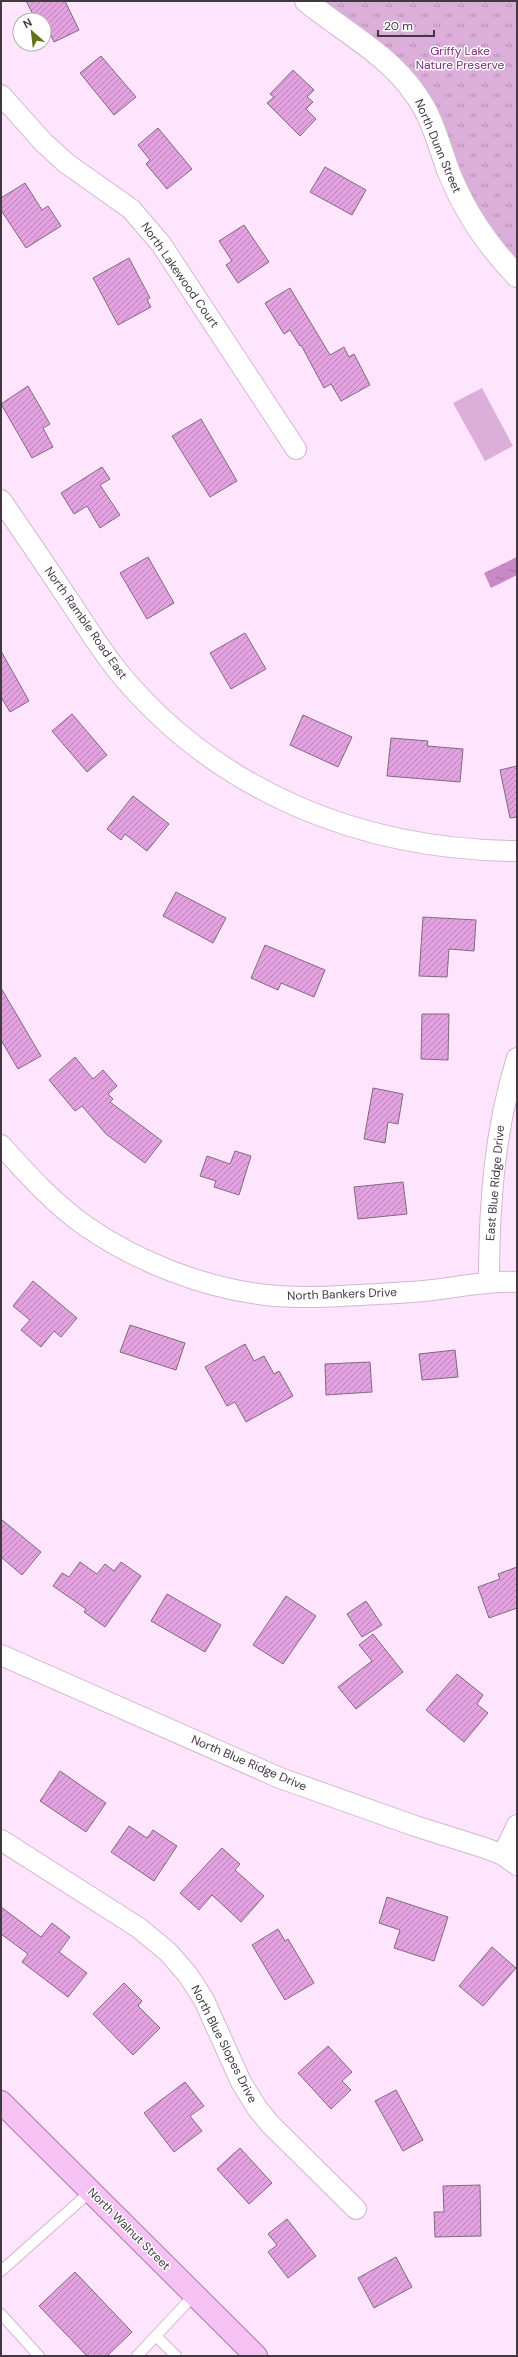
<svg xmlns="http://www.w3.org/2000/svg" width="518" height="2357" viewBox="0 0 518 2357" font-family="'DM Sans',sans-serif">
<defs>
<pattern id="park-tufts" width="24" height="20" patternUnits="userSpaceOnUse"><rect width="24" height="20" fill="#dbafd9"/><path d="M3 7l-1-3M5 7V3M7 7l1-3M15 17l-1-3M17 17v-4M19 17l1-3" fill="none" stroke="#b38fb2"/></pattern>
<pattern id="water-ripples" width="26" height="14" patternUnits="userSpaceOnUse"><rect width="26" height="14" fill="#c889c6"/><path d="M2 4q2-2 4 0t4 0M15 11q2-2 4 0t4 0" fill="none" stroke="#a471a2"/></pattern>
<pattern id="building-hatch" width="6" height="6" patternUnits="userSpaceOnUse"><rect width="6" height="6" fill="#e3a1e0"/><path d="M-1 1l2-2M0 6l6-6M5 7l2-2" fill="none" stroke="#ba84b7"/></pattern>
</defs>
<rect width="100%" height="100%" fill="#fee4fc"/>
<polygon fill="#dbafd9" points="482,388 513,446 485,461 453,403"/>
<polygon fill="url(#park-tufts)" points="306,1 517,1 517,276 506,265 425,111"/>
<polygon fill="url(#water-ripples)" points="517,557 517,575 491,588 484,573"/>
<g fill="url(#building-hatch)" stroke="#806a7f">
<polygon points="26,1 65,1 79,30 54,42 44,20 36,20"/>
<polygon points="101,56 136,97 114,115 80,73"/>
<polygon points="293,70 314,90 307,97 313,102 306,109 316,119 300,136 267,103 274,97 270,94"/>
<polygon points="158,128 192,169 167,189 146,164 150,160 138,145"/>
<polygon points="325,167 366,190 352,215 310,192"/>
<polygon points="25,183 42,210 48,206 61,226 26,248 1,210 1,198"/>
<polygon points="244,225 269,262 238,283 226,265 232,261 219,241"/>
<polygon points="129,258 150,298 147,300 151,307 118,325 93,278"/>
<polygon points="290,288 330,355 344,347 349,357 354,354 370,385 341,401 331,384 324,388 301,345 300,346 290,330 284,334 265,303"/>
<polygon points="28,386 50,424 43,428 53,447 32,458 1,404"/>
<polygon points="201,419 237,481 210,497 172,436"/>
<polygon points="102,467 110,479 100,485 120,515 100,528 87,506 74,514 61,493"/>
<polygon points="148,557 174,603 147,619 120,573"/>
<polygon points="245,633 266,669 231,689 210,653"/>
<polygon points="1,651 29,701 10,712 1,697"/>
<polygon points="72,714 107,755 87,772 52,731"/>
<polygon points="303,715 352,737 338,767 290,745"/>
<polygon points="391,738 428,741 427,746 463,749 460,782 387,776"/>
<polygon points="517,766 517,817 510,818 500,770"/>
<polygon points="133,796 169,824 147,851 125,834 121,840 107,829"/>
<polygon points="176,892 226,918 213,943 163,916"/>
<polygon points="423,917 476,920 474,951 449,949 447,977 419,976"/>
<polygon points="265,945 325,970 314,997 281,983 278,990 251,978"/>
<polygon points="1,988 41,1056 18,1069 1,1040"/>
<polygon points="422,1014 449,1014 448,1060 421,1059"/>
<polygon points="75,1057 93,1079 103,1070 117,1086 108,1094 113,1099 110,1102 162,1141 145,1163 106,1134 82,1106 75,1111 49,1080"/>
<polygon points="373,1088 403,1094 398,1124 388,1122 385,1143 364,1139"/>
<polygon points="235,1151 251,1156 239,1195 214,1187 216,1181 200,1176 207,1156 230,1164"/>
<polygon points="403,1182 407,1214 358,1219 354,1187"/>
<polygon points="33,1281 77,1318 61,1337 54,1331 41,1347 21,1330 30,1320 13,1306"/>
<polygon points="130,1325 185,1343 176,1370 120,1352"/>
<polygon points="245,1344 254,1361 264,1356 274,1374 279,1371 293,1396 246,1422 235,1402 227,1406 205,1367"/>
<polygon points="455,1350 458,1377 422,1380 419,1354"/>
<polygon points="370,1362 372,1392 326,1395 325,1364"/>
<polygon points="1,1519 41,1552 22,1575 1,1557"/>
<polygon points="80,1562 97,1574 105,1564 114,1571 121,1562 141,1576 105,1627 84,1612 86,1609 53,1586 62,1573 69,1577"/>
<polygon points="517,1567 517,1608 489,1618 478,1587 500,1579 498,1574"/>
<polygon points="167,1594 221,1625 205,1652 151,1621"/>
<polygon points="286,1596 316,1616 283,1664 253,1645"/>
<polygon points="366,1601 382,1625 362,1637 347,1614"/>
<polygon points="373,1634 403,1672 356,1709 338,1687 372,1661 359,1645"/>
<polygon points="457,1674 483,1695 477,1704 488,1713 464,1742 426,1710"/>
<polygon points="60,1771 106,1803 86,1832 40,1801"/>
<polygon points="129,1826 147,1838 153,1830 177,1846 154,1881 111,1852"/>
<polygon points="222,1848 240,1864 235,1870 264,1896 241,1922 212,1895 199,1910 180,1893"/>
<polygon points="387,1897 448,1917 434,1961 394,1948 400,1930 379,1923"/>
<polygon points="1,1907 41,1937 52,1923 70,1937 59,1952 87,1973 68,1997 22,1962 28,1954 1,1934"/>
<polygon points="278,1929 285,1941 288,1939 314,1983 285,2000 252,1945"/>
<polygon points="492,1947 516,1968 483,2006 459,1986"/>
<polygon points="124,1983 142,2001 138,2006 160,2028 133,2055 93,2014"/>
<polygon points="328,2046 352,2072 342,2081 351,2090 331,2109 298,2073"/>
<polygon points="185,2082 204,2106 190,2116 202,2131 174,2152 144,2113"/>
<polygon points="396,2090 423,2140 403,2151 375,2101"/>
<polygon points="240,2148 272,2183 249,2204 217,2169"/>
<polygon points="480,2185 481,2236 435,2237 434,2212 444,2212 443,2186"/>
<polygon points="287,2219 316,2256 288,2278 268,2252 277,2245 268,2234"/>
<polygon points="396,2257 412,2287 374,2308 358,2278"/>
<polygon points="75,2272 132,2332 107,2356 87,2356 39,2306"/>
</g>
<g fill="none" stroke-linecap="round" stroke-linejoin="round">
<g stroke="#d1b8cf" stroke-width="12">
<g id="service">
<polyline points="1,2271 91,2191"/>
<polyline points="1,2314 39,2356"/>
<polyline points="156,2336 176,2356"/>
<polyline points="137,2356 195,2294"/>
</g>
</g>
<g stroke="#d1b8cf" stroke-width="22">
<g id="minor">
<polyline points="1,95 44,143 66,163 131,209 161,244 296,449"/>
<path d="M1 500C23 532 45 564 66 596 84 622 100 650 121 675 221 794 364 850 517 851"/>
<path d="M1 1145C27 1174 55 1205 87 1227 138 1262 204 1288 266 1295 304 1299 341 1296 378 1294 396 1293 415 1292 433 1290 461 1287 489 1280 517 1282"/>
<path d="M489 1282C489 1206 494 1131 517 1058"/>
<polyline points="1,1655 280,1778 415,1826 485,1848 503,1855 517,1865"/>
<polyline points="1,1840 139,1928 168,1952 188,1975 204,2000 241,2082 257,2108 270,2124 356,2209"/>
<polyline points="503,1855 517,1825"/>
</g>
</g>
<g stroke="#d1b8cf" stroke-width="24">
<path id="tertiary" d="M306 1C343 31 389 55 416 95 432 117 439 145 448 170 464 211 486 244 517 276"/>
</g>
<g stroke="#b277b0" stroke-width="24">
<polyline id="primary" points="1,2102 256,2356"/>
</g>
<use href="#service" stroke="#fff" stroke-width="10"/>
<use href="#minor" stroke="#fff" stroke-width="20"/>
<use href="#tertiary" stroke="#fff" stroke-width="22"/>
<use href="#primary" stroke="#f5c2f3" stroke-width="22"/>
</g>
<g text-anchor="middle" stroke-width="3" stroke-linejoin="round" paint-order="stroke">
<g font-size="12" fill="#792d78" stroke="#fff">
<text x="460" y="55">Griffy Lake<tspan x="460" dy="14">Nature Preserve</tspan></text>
</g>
<g font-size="12" fill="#423842" stroke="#fff">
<text transform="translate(438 146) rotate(67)" y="4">North Dunn Street</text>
<text transform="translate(180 275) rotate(55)" y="4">North Lakewood Court</text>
<text transform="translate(86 623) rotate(55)" y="4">North Ramble Road East</text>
<text transform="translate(495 1183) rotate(-85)" y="4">East Blue Ridge Drive</text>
<text transform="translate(342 1294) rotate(-2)" y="4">North Bankers Drive</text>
<text transform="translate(249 1763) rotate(23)" y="4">North Blue Ridge Drive</text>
<text transform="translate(224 2044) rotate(63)" y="4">North Blue Slopes Drive</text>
<text transform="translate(129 2229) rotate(45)" y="4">North Walnut Street</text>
</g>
</g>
<rect width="518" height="2357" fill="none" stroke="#423842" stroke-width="4"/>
<g transform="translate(32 32) rotate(332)"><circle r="19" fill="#ffffff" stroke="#b3afb3"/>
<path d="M0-3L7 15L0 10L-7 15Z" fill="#64711c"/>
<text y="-6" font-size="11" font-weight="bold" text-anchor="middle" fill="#423842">N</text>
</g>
<path d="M378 30v6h56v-6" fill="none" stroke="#423842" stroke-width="2"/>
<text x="384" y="30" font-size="12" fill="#423842" stroke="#ffffff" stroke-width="3" paint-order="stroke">20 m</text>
</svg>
